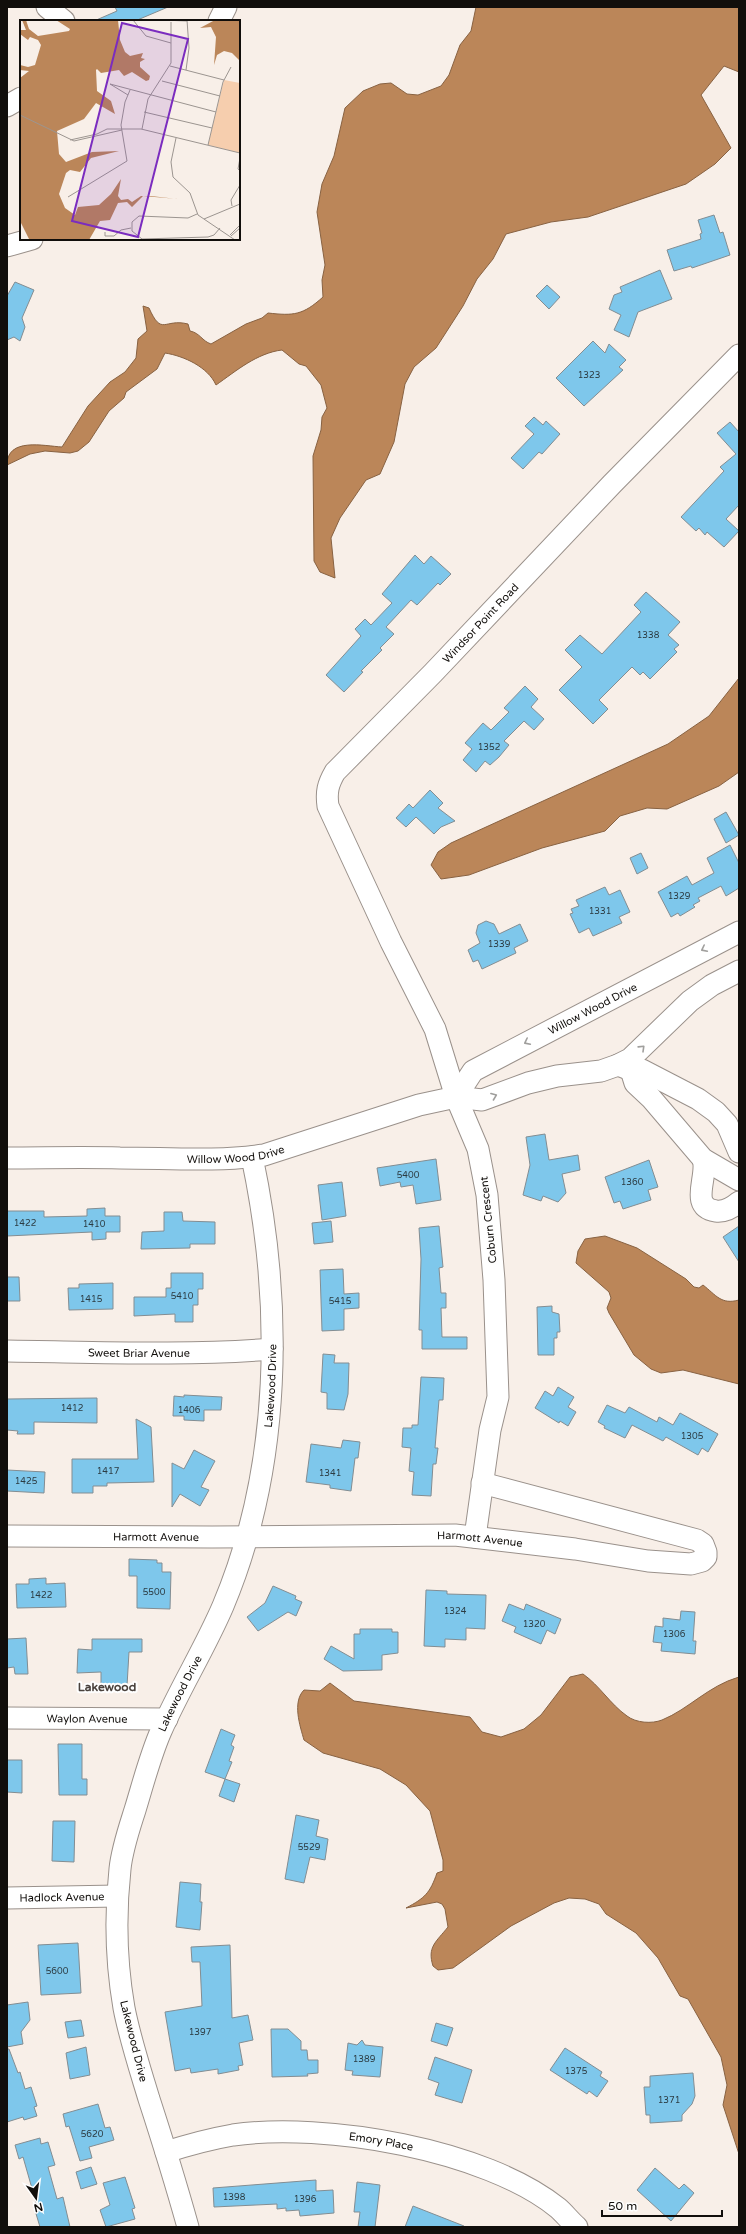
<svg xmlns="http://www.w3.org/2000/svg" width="746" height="2234" viewBox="0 0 746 2234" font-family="'Varela Round',sans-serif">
<rect width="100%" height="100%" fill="#f8efe8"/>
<g fill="#bb8659" stroke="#886242">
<path d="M476 7H739V72L724 66 701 95 731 148 715 164 686 184 588 217 551 222 506 234 493 259 477 279 463 306 436 348 414 367 405 384 394 442 380 474 366 480 340 518 331 538 335 578 320 572 314 561 313 456 321 430 322 417 327 408 321 385 306 366 299 364 282 350C257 353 236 371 216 385 208 367 184 356 165 353L157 369 126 392 124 398 109 411 89 442 78 451 70 453 45 451 30 454 7 465C7 437 44 446 62 447L88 406 110 382 125 372 136 358 138 339 147 331 143 306 149 308C162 337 164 318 188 324L190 331C200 333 202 341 211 344L246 324 262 318 268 313C294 316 303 315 323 297L322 280 325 265 317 212 322 184 334 156 345 108 363 91 380 84 391 83 407 94 418 95 441 86 449 75 460 45 471 31Z"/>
<polygon points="739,678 739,772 719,786 667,809 647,808 620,816 605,831 542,848 469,875 441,879 431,865 438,852 451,843 668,744 709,716"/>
<path d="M605 1236 637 1248 686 1279 694 1287 699 1288 703 1285C716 1295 721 1305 739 1300V1384L683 1370 661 1373 651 1369 634 1355 609 1313 607 1308 611 1298 609 1292 576 1263 578 1251 585 1239Z"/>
<path d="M583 1674C600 1686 610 1704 627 1716 636 1723 652 1724 662 1720 689 1709 708 1686 739 1677V2154L723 2105 727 2085 721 2057 688 1999 680 1996 658 1958 636 1933 606 1914 599 1904 585 1899 569 1898 554 1903 511 1926 453 1968 438 1970 433 1966C427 1947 436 1942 448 1927L445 1909 442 1904 437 1902 406 1908C425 1898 430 1893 437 1873L443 1871V1860L430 1811 406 1785 380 1769 323 1753 304 1740C300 1726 292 1702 304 1690L320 1691 330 1683 354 1701 470 1717 482 1732 501 1737 524 1729 541 1715 570 1677Z"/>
</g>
<g fill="#7ec7eb" stroke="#838d92">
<polygon points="115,7 168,7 135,21 94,21 117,11"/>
<polygon points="714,215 720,233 723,232 730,255 692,268 691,266 674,271 667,250 701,239 700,234 702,233 698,220"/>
<polygon points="660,270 672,299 638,312 629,337 614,330 621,315 609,309 614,295 622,292 620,287"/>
<polygon points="15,282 34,290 22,318 25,327 20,341 14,337 7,340 7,296"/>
<polygon points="547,285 560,297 549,309 536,296"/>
<polygon points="593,341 605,353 609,344 626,360 619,367 623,370 584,406 556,378"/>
<polygon points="534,417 543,425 546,421 560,434 542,454 539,452 523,469 511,458 534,434 525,426"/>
<polygon points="730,422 739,432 739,505 726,519 739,531 724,547 707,532 705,535 699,528 696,531 681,517 724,471 720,467 736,454 717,433"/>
<polygon points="415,555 424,564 431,556 451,574 440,585 438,583 417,605 411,600 386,627 394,634 380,648 382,650 361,671 363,672 344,692 326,675 361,636 355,629 365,619 371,625 392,603 382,594"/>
<polygon points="646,592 680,622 668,635 679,645 674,649 677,652 650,679 643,672 640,675 632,667 599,700 608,709 593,724 559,690 582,667 565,650 580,635 602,654 641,612 634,605"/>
<polygon points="525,686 538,699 531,707 544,719 534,730 524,721 504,741 509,745 499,757 490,765 485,761 476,772 463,760 472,749 465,743 483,723 491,730 509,712 504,708"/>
<polygon points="430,790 443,803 438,808 455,821 441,827 434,834 416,817 406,827 396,818 409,804 413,808"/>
<polygon points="726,812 739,835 726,843 714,819"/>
<polygon points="730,845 739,863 739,888 726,896 721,886 698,898 700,901 693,905 695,907 680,916 678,913 671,917 658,892 687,876 692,885 714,873 707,858"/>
<polygon points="641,853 648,868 637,874 630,858"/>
<polygon points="605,887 609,895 620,890 630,912 619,917 622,923 593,936 589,928 579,933 570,914 573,913 571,909 579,906 576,900"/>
<polygon points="486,921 494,924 499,934 520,924 528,941 514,948 516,953 482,969 478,960 473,962 468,950 480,943 476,933 478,925"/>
<polygon points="545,1134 549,1160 578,1155 580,1170 562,1174 566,1193 558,1202 543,1196 541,1201 523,1195 530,1165 526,1137"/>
<polygon points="436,1159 441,1200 416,1204 413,1185 401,1187 400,1182 380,1186 377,1168"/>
<polygon points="649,1160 658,1187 648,1190 651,1200 623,1209 620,1201 614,1203 605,1177"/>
<polygon points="342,1182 346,1216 322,1220 318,1185"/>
<polygon points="105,1208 105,1216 120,1216 120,1232 106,1232 106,1239 92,1240 92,1232 7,1236 7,1211 44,1211 44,1217 87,1216 87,1209"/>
<polygon points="164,1212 182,1212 183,1221 215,1222 215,1244 190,1244 190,1248 141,1249 142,1232 164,1231"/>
<polygon points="331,1221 333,1242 314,1244 312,1223"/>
<polygon points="439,1226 443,1267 439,1268 441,1293 446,1293 446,1308 441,1308 442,1337 467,1337 467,1349 422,1349 422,1330 419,1330 421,1259 419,1228"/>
<polygon points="739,1226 739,1262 723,1237"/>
<polygon points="343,1269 344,1294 359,1293 359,1308 344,1309 344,1330 322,1331 320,1270"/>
<polygon points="171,1273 203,1273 203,1289 198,1289 198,1305 193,1305 193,1322 175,1322 175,1314 134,1316 134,1297 166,1297 166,1288 171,1288"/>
<polygon points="7,1277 19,1277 20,1301 7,1301"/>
<polygon points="113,1283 113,1309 69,1310 68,1288 79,1288 79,1284"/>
<polygon points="552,1306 552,1312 559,1314 560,1332 557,1332 557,1338 554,1338 554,1355 538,1355 537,1307"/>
<polygon points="323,1354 335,1355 334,1363 349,1363 348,1394 344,1410 327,1409 327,1393 321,1392"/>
<polygon points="421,1377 444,1378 443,1400 439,1400 435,1448 438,1448 436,1464 433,1464 431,1496 412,1495 414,1472 409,1471 411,1448 402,1447 403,1428 412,1428 412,1425 418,1425"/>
<polygon points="558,1387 574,1397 568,1407 576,1412 568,1426 560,1421 559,1423 535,1408 545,1391 553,1396"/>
<polygon points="184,1395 222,1397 221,1410 204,1410 204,1421 184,1420 184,1416 173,1416 174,1396 184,1397"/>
<polygon points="97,1398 97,1423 34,1422 34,1434 17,1434 18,1431 7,1430 7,1399"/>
<polygon points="607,1405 625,1413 629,1407 657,1422 659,1417 673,1425 680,1413 718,1434 708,1452 702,1448 698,1455 666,1437 663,1441 632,1425 625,1438 604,1428 605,1426 598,1422"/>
<polygon points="136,1419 151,1427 154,1482 107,1483 107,1486 93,1486 93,1493 72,1493 72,1459 138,1459"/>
<polygon points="343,1440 360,1442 358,1458 355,1458 351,1491 330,1488 330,1485 306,1482 311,1444 341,1448"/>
<polygon points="194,1450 215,1461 201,1487 209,1490 200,1506 180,1494 172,1507 172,1463 184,1469"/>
<polygon points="7,1470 45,1472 44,1493 7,1491"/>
<polygon points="129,1559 157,1560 157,1563 162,1563 162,1572 171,1572 170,1609 137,1608 137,1576 129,1576"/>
<polygon points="46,1578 46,1584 65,1583 66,1607 17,1608 16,1584 29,1584 29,1579"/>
<polygon points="273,1586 296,1596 295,1599 302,1602 296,1616 288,1612 258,1631 247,1617 265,1603"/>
<polygon points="426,1590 447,1591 447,1594 486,1595 485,1629 466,1628 466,1640 445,1639 445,1647 424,1646"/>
<polygon points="509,1604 524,1610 526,1604 561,1619 555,1634 547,1630 541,1644 514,1632 516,1627 502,1621"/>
<polygon points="681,1611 695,1612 693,1641 696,1641 695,1654 661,1651 662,1643 653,1642 655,1626 663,1627 663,1618 680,1620"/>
<polygon points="360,1629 392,1629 392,1632 398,1632 398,1653 382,1655 382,1670 343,1671 324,1659 331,1646 354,1659 354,1634 360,1634"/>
<polygon points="26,1638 28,1674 15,1674 14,1667 7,1668 7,1639"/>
<polygon points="92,1639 142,1639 142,1652 129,1652 127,1686 101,1685 101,1672 77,1673 78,1649 92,1650"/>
<polygon points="221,1729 235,1735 231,1745 234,1747 229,1761 232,1762 225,1779 240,1784 234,1802 219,1796 225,1779 205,1772"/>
<polygon points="58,1744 82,1744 82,1779 87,1779 87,1795 59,1795"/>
<polygon points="7,1760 22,1760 22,1793 7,1792"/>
<polygon points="296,1815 319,1820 316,1836 328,1839 325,1860 310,1857 304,1883 285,1879"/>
<polygon points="53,1821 75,1821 74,1862 52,1861"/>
<polygon points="180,1882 201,1884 200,1902 202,1902 200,1930 176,1927"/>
<polygon points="78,1943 81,1993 41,1995 38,1945"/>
<polygon points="230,1945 232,2018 248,2015 253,2040 239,2043 243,2065 238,2066 239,2070 218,2074 218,2069 191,2073 190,2068 175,2071 165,2012 202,2006 200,1962 192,1962 191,1947"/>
<polygon points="28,2002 30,2020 21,2032 23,2044 7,2047 7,2005"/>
<polygon points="81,2020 84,2036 68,2038 65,2022"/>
<polygon points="436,2023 453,2028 447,2046 431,2041"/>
<polygon points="271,2029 288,2029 301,2041 301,2050 307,2050 308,2060 318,2060 318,2073 307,2074 308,2076 272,2077"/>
<polygon points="362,2040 365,2045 383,2047 380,2077 352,2075 353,2071 345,2070 348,2043 357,2045"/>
<polygon points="86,2047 90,2075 70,2079 66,2053"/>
<polygon points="565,2048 602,2072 600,2076 608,2081 597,2097 589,2091 587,2094 550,2070"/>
<polygon points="7,2049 9,2049 18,2073 20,2072 25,2089 31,2087 37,2106 34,2107 37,2116 24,2120 23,2117 7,2122"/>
<polygon points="435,2057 472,2070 462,2103 435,2095 439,2083 428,2079"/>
<polygon points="693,2073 695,2096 692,2104 682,2115 682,2121 650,2123 650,2115 646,2115 644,2087 650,2087 650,2076"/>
<polygon points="98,2104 105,2128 110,2127 114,2140 89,2147 92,2158 80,2161 69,2126 66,2127 63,2114"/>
<polygon points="40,2138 41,2144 48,2142 55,2165 48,2167 57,2199 63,2197 70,2227 40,2227 34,2207 37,2206 23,2157 19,2159 15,2145"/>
<polygon points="91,2167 97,2184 81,2189 76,2172"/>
<polygon points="655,2168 679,2189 684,2184 694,2193 671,2221 637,2190"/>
<polygon points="125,2177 135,2208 132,2209 135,2219 106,2227 100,2210 110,2205 103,2183"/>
<polygon points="316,2180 316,2191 333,2190 334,2213 300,2216 299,2210 286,2211 286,2208 277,2209 277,2204 214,2207 213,2188"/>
<polygon points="357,2182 380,2185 375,2227 358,2227 360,2212 354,2212"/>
<polygon points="413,2206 464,2226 464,2227 405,2227"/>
</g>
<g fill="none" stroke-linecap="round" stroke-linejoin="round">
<g stroke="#9a918b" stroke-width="23">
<g id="minor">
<polyline points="47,7 64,21"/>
<polyline points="219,21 226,7"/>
<polyline points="7,106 21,98"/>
<polyline points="7,246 32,239"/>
<polyline points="618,1065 631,1070 642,1070 698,1099 716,1112 727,1124 739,1152"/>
<polyline points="631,1070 635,1083 651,1098 703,1159 739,1180"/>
<path id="s1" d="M456 1097 473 1071 739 932"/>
<path id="s2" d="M7 1158C45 1158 83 1157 120 1158 169 1158 216 1162 264 1155L419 1105 456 1097 482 1100 528 1083 557 1076 601 1071 618 1065 630 1059 690 1001 712 985 739 971"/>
<path d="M703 1159C709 1176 688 1207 716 1211 725 1212 732 1208 739 1202"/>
<path id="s3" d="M7 1351C95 1352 184 1356 272 1349"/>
<path id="s4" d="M7 1536 212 1537 455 1535 575 1549 648 1561 691 1564 702 1561 706 1557V1552L703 1544 697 1540 482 1483"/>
<path id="s5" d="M475 1537 490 1430 498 1397 494 1280 487 1195 478 1149 456 1097 435 1029 391 942 328 806C326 792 328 784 335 772L433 673 612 484 739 355"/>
<path id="s6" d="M7 1718 167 1719"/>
<path id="s7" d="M7 1898 117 1896"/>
<path id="s8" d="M166 2152C188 2145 210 2139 233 2135 324 2122 485 2149 558 2208 564 2213 570 2221 577 2227"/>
<path id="s9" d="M188 2227C176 2184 163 2142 149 2099 140 2069 130 2039 124 2008 116 1962 115 1915 120 1869 122 1849 129 1829 135 1810 143 1784 150 1756 161 1731 180 1688 205 1648 223 1606 282 1466 283 1303 252 1157"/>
</g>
</g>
<use href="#minor" stroke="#fff" stroke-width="21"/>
</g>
<defs><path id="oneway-chevron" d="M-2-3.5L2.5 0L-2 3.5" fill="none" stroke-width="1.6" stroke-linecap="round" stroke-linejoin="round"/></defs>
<g stroke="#a09f9d">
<use href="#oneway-chevron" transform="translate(704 949) rotate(153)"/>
<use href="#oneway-chevron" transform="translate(527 1042) rotate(153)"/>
<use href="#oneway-chevron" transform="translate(642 1048) rotate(-44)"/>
<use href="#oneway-chevron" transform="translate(494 1096) rotate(-21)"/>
</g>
<g text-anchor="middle" stroke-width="4" stroke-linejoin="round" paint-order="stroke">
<g font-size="9" fill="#2c3c43">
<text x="589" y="378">1323</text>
<text x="648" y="638">1338</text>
<text x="489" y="750">1352</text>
<text x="679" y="899">1329</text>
<text x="600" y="914">1331</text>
<text x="499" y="947">1339</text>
<text x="408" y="1178">5400</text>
<text x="632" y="1185">1360</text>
<text x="25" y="1226">1422</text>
<text x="94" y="1227">1410</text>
<text x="182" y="1299">5410</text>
<text x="91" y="1302">1415</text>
<text x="340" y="1304">5415</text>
<text x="72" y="1411">1412</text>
<text x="189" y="1413">1406</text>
<text x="692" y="1439">1305</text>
<text x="108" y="1474">1417</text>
<text x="330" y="1476">1341</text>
<text x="26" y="1484">1425</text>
<text x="154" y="1595">5500</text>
<text x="41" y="1598">1422</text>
<text x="455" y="1614">1324</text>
<text x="534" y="1627">1320</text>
<text x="674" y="1637">1306</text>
<text x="309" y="1850">5529</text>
<text x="57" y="1974">5600</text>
<text x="200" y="2035">1397</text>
<text x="364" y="2062">1389</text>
<text x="576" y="2074">1375</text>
<text x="669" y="2103">1371</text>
<text x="92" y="2137">5620</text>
<text x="234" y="2200">1398</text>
<text x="305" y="2202">1396</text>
</g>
<g font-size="11" fill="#110e0b" stroke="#fefefe">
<text dy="4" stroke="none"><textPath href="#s5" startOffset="1010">Windsor Point Road</textPath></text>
<text dy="4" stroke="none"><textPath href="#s1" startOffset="166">Willow Wood Drive</textPath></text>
<text dy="4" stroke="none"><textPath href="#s2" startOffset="229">Willow Wood Drive</textPath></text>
<text transform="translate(488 1220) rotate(-96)" y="4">Coburn Crescent</text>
<text dy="4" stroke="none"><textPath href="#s3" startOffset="132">Sweet Briar Avenue</textPath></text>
<text dy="4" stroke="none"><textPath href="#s9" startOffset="878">Lakewood Drive</textPath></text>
<text dy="4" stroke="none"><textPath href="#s4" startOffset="149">Harmott Avenue</textPath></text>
<text dy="4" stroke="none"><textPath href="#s4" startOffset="473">Harmott Avenue</textPath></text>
<text dy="4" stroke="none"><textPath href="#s9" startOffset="554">Lakewood Drive</textPath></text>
<text dy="4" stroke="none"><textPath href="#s6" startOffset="80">Waylon Avenue</textPath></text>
<text dy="4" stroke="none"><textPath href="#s7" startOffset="55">Hadlock Avenue</textPath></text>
<text transform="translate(134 2041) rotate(76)" y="4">Lakewood Drive</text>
<text dy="4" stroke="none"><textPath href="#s8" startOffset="218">Emory Place</textPath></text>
</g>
<g font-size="12" font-weight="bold" fill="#49413c" stroke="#fefefe">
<text x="107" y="1691">Lakewood</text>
</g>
</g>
<g transform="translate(20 20)">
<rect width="220" height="220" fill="#f8efe8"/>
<path d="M204 60 220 63V133L188 125Z" fill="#f6ceae"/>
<path d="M2 0H6L9 9 18 16 49 11 50 9 36 0H98L100 20 105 32 110 36 123 33 121 38 125 39 120 42V47L130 56 129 60 126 61 112 52 104 56 99 50 81 53 77 49 76 50 77 71 91 81 95 94 76 83 64 99 37 111 39 134 46 142 72 132 99 131 71 138 60 152 50 150 46 153 39 174 45 188 55 195 58 187 79 185 91 174 101 159 98 176 101 180 108 179 112 182 121 176H131L157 179H158L123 176 112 187 107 182 98 183 90 200 80 201 69 220 9 219 0 201V58L9 51 0 50V45L8 47 15 45 21 25 18 20 10 17 8 20 0 14V10H6ZM195 0H220V41L212 33 204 31 197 35 194 45 196 17 191 7 180 8Z" fill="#bb8659"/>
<path fill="none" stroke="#9c9590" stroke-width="1" d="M113 0 126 16 151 23M142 0 167 1M150 46 204 60M166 50 169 28 167 0M142 61 200 76M108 75 90 64 196 92M124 92 192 108M0 95 54 121 102 110M122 109 128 79 151 43V2M156 118 151 142 153 157 170 173 178 195 215 220M50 120 77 114 87 109H121L220 133M188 125 203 62 211 47M220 138 218 149 220 151M48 177 107 141 101 105 105 82 110 70M212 186 211 180 220 165M177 194 168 198 119 196 112 202V211L122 219 188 217 194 215 200 208M184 199 220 184M85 212V216H94L101 210 111 208M210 215 220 205M211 216 220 208"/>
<path fill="#7b2cbf" fill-opacity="0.15" stroke="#7b2cbf" stroke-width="2" d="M102 3 168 19 118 217 52 201Z"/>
<rect width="220" height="220" fill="none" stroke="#110e0b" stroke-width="2"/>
</g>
<rect width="746" height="2234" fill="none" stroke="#110e0b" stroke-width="16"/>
<g transform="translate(36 2198) rotate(166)" stroke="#fefefe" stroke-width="3" paint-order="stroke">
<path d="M0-3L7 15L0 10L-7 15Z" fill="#110e0b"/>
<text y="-6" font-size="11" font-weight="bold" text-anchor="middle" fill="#110e0b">N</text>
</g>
<path d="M602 2210v6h120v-6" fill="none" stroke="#110e0b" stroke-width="2"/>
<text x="608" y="2210" font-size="12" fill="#110e0b" stroke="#fefefe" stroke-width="3" paint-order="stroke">50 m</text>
</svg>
